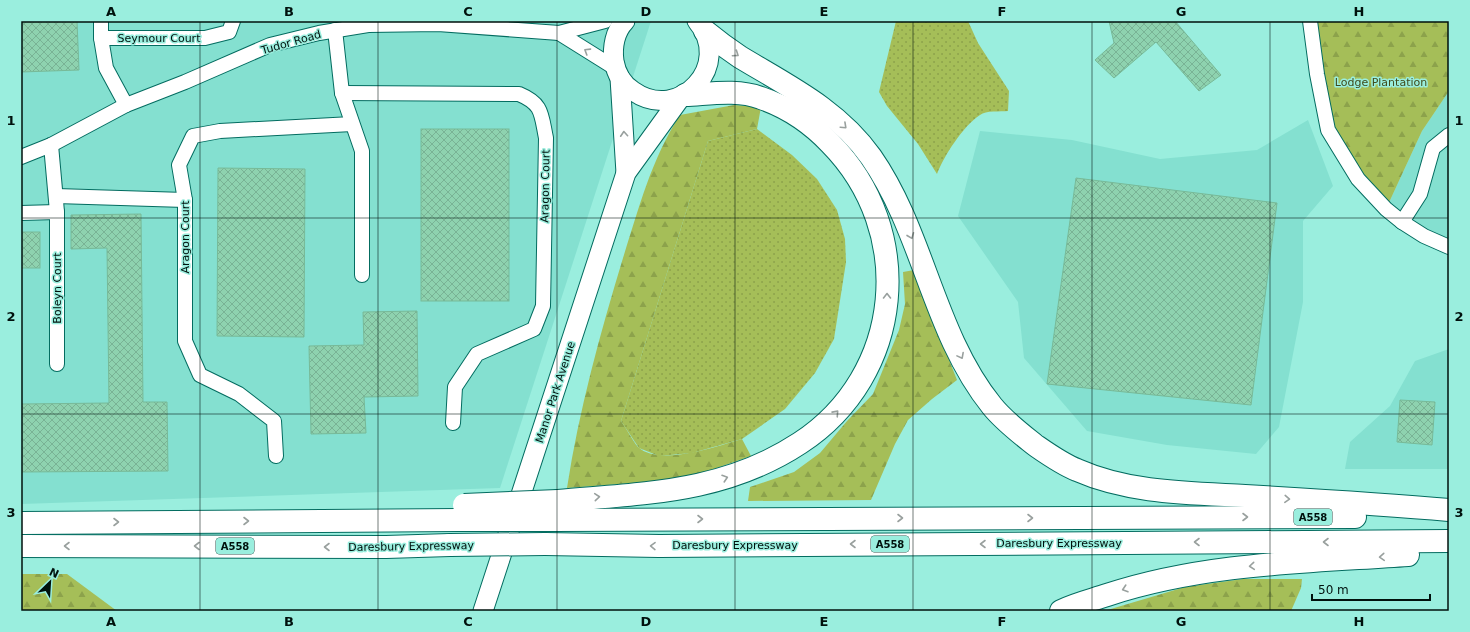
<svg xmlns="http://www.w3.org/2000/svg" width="1470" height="632" viewBox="0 0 1470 632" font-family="'DejaVu Sans',sans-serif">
<defs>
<pattern id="grass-dots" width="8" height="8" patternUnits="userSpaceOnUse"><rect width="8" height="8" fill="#a5be58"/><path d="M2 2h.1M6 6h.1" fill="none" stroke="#8ca24b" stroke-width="1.8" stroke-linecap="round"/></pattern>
<pattern id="forest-firs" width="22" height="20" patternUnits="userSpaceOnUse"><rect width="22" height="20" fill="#a5be58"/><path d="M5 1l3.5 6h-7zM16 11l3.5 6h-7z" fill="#8ca24b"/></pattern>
<pattern id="building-cross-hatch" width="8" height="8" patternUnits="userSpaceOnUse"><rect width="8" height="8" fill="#8ed2af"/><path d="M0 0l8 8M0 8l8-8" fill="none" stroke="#79b395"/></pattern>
</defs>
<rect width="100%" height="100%" fill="#9aeede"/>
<g fill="#84e0d0">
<polygon points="21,21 651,21 500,488 21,504"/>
<polygon points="1449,91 1449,247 1386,209 1422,131"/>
<polygon points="1308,120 1333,186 1303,221 1303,302 1279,427 1256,454 1167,445 1087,431 1024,358 1018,302 958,216 980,131 1072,140 1160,159 1257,150"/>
<polygon points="1449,349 1449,469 1345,469 1350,442 1390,406 1415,361"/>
</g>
<g fill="url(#grass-dots)">
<path d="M896 21H968L978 43 1009 91 1008 111C1000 112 986 110 980 115 963 126 944 156 937 174L918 144 887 106 879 92Z"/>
<polygon points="757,129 792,155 817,179 837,210 845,239 846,262 834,339 815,373 785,409 742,439 692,453 659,456 639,448 621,421 708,141"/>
</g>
<g fill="url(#forest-firs)">
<polygon points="1310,21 1449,21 1449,91 1422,131 1386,209 1328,130"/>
<path d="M734 105 761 107 757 129 708 141 621 421C627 429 632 440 638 447 659 467 718 446 742 439L751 456 711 470 674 480 567 488C579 410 600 334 623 258 639 208 651 160 680 115Z"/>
<polygon points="914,270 957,380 932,399 908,420 895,444 871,500 748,501 750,487 794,472 820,453 847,421 873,394 899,330 905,304 903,272"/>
<polygon points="21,574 67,574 117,611 21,611"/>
<polygon points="1243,579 1302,579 1301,588 1291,611 1104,611 1185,587"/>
</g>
<g fill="url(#building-cross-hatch)" stroke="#77ba98">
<polygon points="21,21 77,21 79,70 21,72"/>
<polygon points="1109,21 1175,21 1221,75 1199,91 1156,42 1114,78 1095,60 1114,43"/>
<rect x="421" y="129" width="88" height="172"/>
<polygon points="218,168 305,169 304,337 217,336"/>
<polygon points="1076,178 1277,203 1251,405 1047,384"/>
<polygon points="141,214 143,402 167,402 168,471 21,472 21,404 109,403 107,248 71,249 71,215"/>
<rect x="21" y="232" width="19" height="36"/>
<polygon points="417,311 418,396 364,397 366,433 311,434 309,346 364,345 363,312"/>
<polygon points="1400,400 1435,402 1432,445 1397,442"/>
</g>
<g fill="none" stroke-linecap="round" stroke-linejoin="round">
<g stroke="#036c60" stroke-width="16">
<g id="street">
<polyline points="101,21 101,38 106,68 126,105"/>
<polyline points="1310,21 1317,74 1328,130 1358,179 1386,209 1402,222 1424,236 1449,247"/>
<polyline points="335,30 342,93 362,151 362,275"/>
<polyline points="559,33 615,68"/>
<polyline points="101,38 205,38 229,32 233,21"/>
<path d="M342 93 519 94C543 104 541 114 546 138L543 306 534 329 477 354 455 387 453 423"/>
<polyline points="51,145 57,212 57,364"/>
<polyline points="21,157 51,145 126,105 185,82 270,45 319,33 368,25 438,24 559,33 605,21"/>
<polyline points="56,196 185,200"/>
<polyline points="21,213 57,212"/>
<polyline points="1402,222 1420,194 1433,148 1449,135"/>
<polyline points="276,456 274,421 239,394 200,375 185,341 185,200 179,165 193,136 220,131 352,124"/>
</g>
</g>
<g stroke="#036c60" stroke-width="21">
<g id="secondary">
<path d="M625 21C615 31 612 47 614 61 616 73 622 84 633 91 680 124 734 64 697 21"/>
<polyline points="620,78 626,173"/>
<polyline points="483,611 626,173 681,97"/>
</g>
</g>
<g stroke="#036c60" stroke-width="24">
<g id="primary">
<path d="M705 31C716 40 728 49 740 57 788 86 838 110 871 157 924 233 933 333 992 406 1004 421 1020 433 1035 445 1048 454 1062 464 1077 470 1129 493 1188 493 1245 496 1313 500 1381 504 1449 510"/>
<path d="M558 501C645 493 724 493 800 443 904 375 917 231 830 143 811 123 787 107 761 98 737 89 710 94 685 95"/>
<polyline points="552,520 1355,517"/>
<polyline points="21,523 458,520"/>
<polyline points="545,544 659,546 1449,541"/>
<polyline points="21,546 386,547 450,545"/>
<path d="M1061 611C1075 604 1092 600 1107 595 1204 563 1307 562 1408 555"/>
</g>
</g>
<use href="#street" stroke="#fff" stroke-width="14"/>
<use href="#secondary" stroke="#fff" stroke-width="19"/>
<use href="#primary" stroke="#fff" stroke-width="22"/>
<g stroke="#036c60" stroke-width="24" stroke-linecap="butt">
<g id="primary-bridge">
<polyline points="464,505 558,501"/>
<polyline points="458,520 552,520"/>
<polyline points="450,545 545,544"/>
</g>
</g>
<use href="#primary-bridge" stroke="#fff" stroke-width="22"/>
</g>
<defs><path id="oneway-chevron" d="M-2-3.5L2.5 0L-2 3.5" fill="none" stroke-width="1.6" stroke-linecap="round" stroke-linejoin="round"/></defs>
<g stroke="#99a09e">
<use href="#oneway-chevron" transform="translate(587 51) rotate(-148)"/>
<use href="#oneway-chevron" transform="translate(736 54) rotate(34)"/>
<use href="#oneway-chevron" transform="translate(844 126) rotate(43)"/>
<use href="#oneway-chevron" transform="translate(624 134) rotate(-94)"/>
<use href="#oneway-chevron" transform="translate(911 236) rotate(68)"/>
<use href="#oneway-chevron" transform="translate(887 296) rotate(-90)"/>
<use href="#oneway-chevron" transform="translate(961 356) rotate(62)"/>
<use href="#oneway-chevron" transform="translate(836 413) rotate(-48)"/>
<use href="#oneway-chevron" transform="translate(725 478) rotate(-18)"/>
<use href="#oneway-chevron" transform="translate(597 497) rotate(-5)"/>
<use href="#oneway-chevron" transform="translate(1287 499) rotate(3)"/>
<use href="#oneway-chevron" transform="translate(1245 517)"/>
<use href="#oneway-chevron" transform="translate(900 518)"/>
<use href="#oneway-chevron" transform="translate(1030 518)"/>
<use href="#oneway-chevron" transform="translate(700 519)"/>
<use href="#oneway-chevron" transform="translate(246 521)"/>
<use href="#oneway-chevron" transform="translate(116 522)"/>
<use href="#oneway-chevron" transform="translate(1197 542) rotate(180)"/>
<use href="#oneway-chevron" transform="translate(1326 542) rotate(180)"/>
<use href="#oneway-chevron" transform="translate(853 544) rotate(180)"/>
<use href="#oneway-chevron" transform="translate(983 544) rotate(180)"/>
<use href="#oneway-chevron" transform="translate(67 546) rotate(-180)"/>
<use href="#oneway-chevron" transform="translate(197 546) rotate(-180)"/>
<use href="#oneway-chevron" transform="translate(653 546) rotate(-179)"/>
<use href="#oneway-chevron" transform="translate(327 547) rotate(-180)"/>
<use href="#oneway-chevron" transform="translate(1382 557) rotate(176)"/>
<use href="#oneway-chevron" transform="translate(1252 566) rotate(175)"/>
<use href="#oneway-chevron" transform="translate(1125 589) rotate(162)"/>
</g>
<path fill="none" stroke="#00110d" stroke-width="1" stroke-opacity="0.55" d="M200 21V611M378 21V611M557 21V611M735 21V611M913 21V611M1092 21V611M1270 21V611M21 218H1449M21 414H1449"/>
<g text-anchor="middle" stroke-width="3" stroke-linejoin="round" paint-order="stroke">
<g fill="#9aeede" stroke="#2e534c" stroke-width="1">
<rect x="1294" y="509" width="38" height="16" rx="3"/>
<rect x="871" y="536" width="38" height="16" rx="3"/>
<rect x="216" y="538" width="38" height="16" rx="3"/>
</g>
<g font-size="10" font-weight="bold" fill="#00110d">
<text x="1313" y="521">A558</text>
<text x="890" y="548">A558</text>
<text x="235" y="550">A558</text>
</g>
<g font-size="11" fill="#00110d" stroke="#9aeede">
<text x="159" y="42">Seymour Court</text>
<text transform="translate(291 42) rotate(-16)" y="4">Tudor Road</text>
<text transform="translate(545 186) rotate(-89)" y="4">Aragon Court</text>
<text transform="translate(185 237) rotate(-90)" y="4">Aragon Court</text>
<text transform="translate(57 288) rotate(-90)" y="4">Boleyn Court</text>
<text transform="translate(555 392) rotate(-72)" y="4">Manor Park Avenue</text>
<text x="1059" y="547">Daresbury Expressway</text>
<text x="735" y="549">Daresbury Expressway</text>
<text transform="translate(411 546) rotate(-1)" y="4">Daresbury Expressway</text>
</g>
<g font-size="11" fill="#404b1b" stroke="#9aeede">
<text x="1381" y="86">Lodge Plantation</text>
</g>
</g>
<rect width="1470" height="632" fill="none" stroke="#9aeede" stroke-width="44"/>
<g transform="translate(50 582) rotate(25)" stroke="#9aeede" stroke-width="3" paint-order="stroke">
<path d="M0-3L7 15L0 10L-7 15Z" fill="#00110d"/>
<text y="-6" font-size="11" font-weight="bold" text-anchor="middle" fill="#00110d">N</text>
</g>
<path d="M1312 594v6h118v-6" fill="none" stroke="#00110d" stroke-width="2"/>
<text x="1318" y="594" font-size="12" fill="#00110d" stroke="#9aeede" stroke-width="3" paint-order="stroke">50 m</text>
<rect x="22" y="22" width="1426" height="588" fill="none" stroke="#00110d" stroke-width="1.5"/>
<g font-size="13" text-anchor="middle" font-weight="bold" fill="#00110d">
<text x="111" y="16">A</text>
<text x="289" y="16">B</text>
<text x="468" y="16">C</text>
<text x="646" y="16">D</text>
<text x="824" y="16">E</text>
<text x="1002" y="16">F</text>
<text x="1181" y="16">G</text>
<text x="1359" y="16">H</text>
<text x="11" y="125">1</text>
<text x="1459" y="125">1</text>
<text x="11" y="321">2</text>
<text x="1459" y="321">2</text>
<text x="11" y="517">3</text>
<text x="1459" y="517">3</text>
<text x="111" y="626">A</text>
<text x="289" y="626">B</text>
<text x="468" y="626">C</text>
<text x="646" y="626">D</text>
<text x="824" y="626">E</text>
<text x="1002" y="626">F</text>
<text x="1181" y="626">G</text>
<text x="1359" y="626">H</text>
</g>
</svg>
